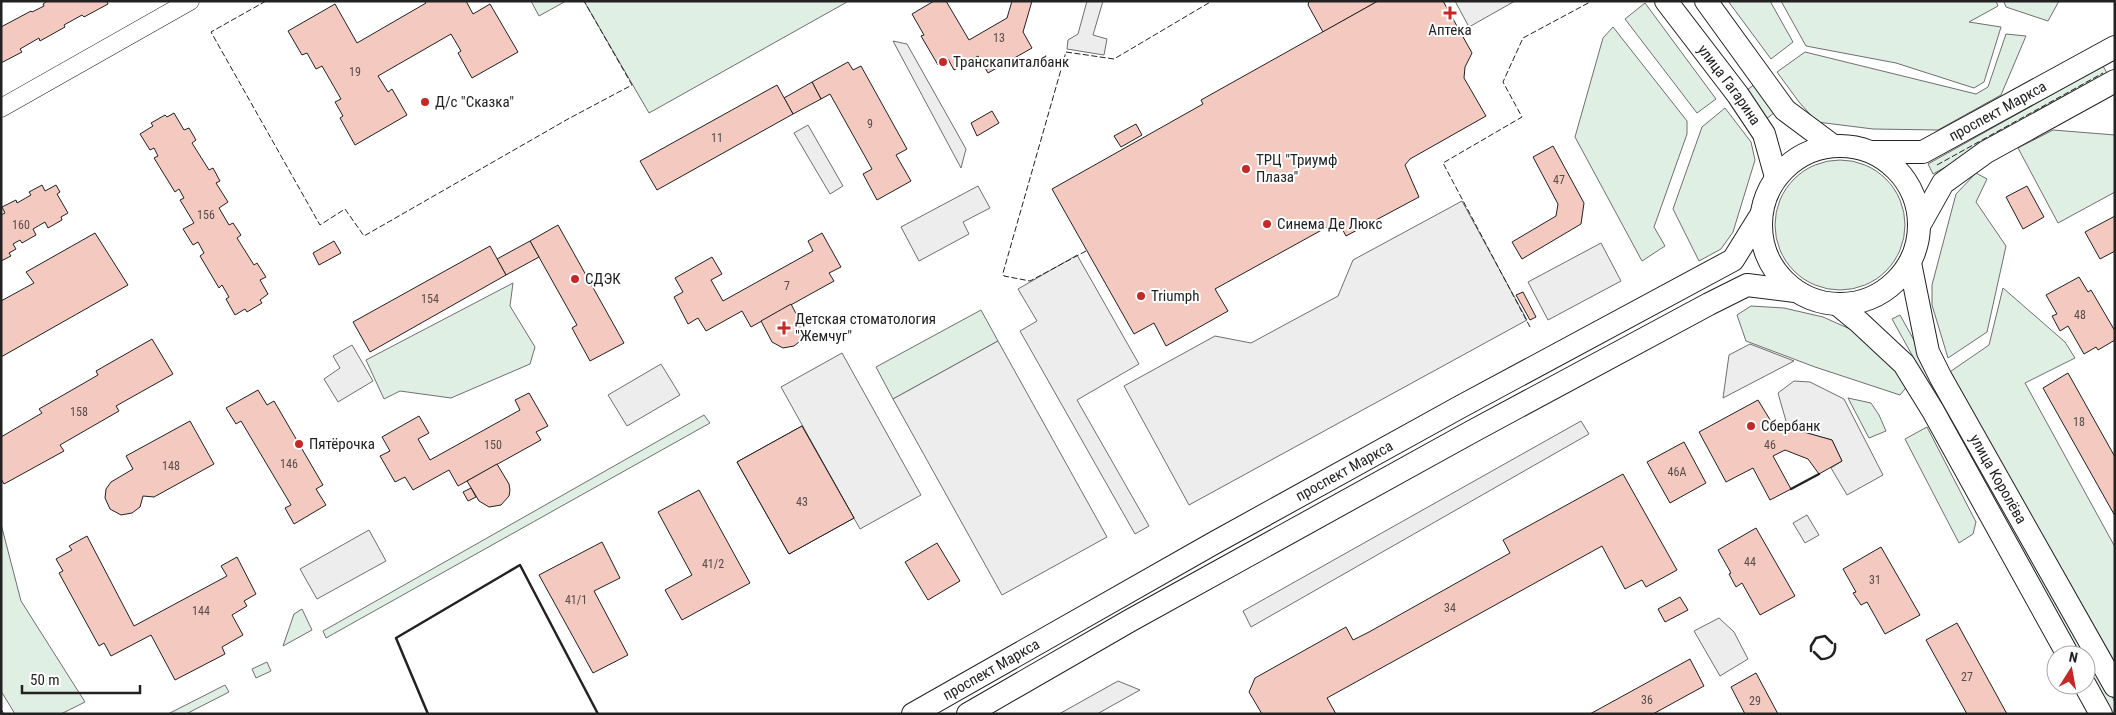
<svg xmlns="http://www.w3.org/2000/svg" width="2116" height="715" viewBox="0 0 2116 715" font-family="'Roboto Condensed',sans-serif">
<rect width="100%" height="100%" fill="#fff"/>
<g fill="#e0efe3" stroke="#6f6f6f">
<polygon points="531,1 566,1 539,16"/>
<polygon points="584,1 846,1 847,2 649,113"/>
<polygon points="1728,1 1770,1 1793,42 1771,59"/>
<polygon points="1781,1 1996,1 1998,6 1969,22 2001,27 1984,82 1974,88 1896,63 1806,46"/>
<polygon points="2006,1 2059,1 2048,21 2006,7 2004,2"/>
<polygon points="1645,3 1716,99 1697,113 1625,19"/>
<polygon points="1613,27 1687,121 1687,134 1654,227 1665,246 1642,261 1575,137 1603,38"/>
<polygon points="2006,34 2026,36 2001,95 1938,130 1873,129 1817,122 1799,102 1777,72 1805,52 1976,94 1988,87"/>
<polygon points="2103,66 2108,75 1933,174 1928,164"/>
<polygon points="1755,84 1774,113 1766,119 1747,90"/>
<polygon points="1725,108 1751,142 1755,160 1733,232 1721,249 1699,261 1673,209 1702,127"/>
<polygon points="2053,130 2115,135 2115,192 2058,223 2018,148"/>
<circle cx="1840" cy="225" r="65"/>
<polygon points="1976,173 1987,179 1976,202 2006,246 1987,332 1948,358 1932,305 1932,285 1956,194"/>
<polygon points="513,283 510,306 535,347 530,364 451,398 400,391 384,399 366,360"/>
<polygon points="2003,288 2065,342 2075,358 2025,383 2115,547 2115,686 1941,378 1989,345"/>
<polygon points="1751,306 1784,308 1823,317 1859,333 1909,384 1900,395 1815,367 1746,341 1737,315"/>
<polygon points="981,310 998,341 893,399 876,367"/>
<polygon points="1900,315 2115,702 2115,714 2111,714 2086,668 2086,655 2079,655 1892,319"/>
<polygon points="1848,398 1871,403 1879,415 1886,431 1869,438"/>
<polygon points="704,415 710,423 326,638 323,631"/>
<polygon points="1927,427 1976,522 1973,534 1959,543 1905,439"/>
<polygon points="1,524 21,601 85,702 61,714 15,714 1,691"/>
<polygon points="302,609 312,630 283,646 294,614"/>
<polygon points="267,662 271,671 256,678 252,669"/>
<polygon points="225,685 229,692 186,714 168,714"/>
</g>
<g fill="#ededed" stroke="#6f6f6f">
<polygon points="1087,1 1103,1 1093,35 1107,39 1104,55 1067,49 1068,40 1078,34"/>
<polygon points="1455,1 1515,1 1469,27"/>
<polygon points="893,41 907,44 966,149 961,168"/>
<polygon points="808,125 843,186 830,194 794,133"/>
<polygon points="978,186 990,208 963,222 969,234 919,261 901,227"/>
<polygon points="1462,201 1527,320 1189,505 1124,386 1215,336 1251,343 1338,296 1353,260"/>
<polygon points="1601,243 1621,281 1548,320 1528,282"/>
<polygon points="1077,255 1139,364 1077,400 1149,526 1135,534 1020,331 1037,321 1018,289"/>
<polygon points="998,341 1107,537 1002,595 893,399"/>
<polygon points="1750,344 1794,361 1723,398 1729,355"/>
<polygon points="352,345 373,381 338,402 324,379 340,368 333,356"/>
<polygon points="842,353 921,495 860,529 781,387"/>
<polygon points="661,364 680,395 627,426 608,395"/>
<polygon points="1794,381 1810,382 1844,399 1883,475 1847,495 1831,468 1842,461 1832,440 1788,428 1778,393"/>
<polygon points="1581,421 1589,434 1251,627 1243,611"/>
<polygon points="1807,515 1819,535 1805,543 1793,523"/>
<polygon points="369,530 386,561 317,599 300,569"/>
<polygon points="1719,618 1734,632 1748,659 1720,676 1694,631"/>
<polygon points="1118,681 1140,690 1097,714 1059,714"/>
</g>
<g fill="#f3c9c0" stroke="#222">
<polygon points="47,1 107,1 108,4 84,17 82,15 64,25 65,27 40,41 39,38 20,49 22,52 1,63 1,27 31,11 32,12 44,6 43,4"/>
<polygon points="424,1 466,1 473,14 490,4 518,52 472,78 458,53 461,51 451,34 378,76 388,92 392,89 407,115 355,145 340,118 343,116 335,102 341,99 322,66 316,69 307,53 302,55 288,31 335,4 357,43 426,3"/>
<polygon points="934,1 946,1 969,40 1007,18 1012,1 1032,1 1023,32 1032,48 988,73 978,56 954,70 948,59 938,65 921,36 924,35 912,14"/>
<polygon points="1309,1 1378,1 1323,32 1308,5"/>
<polygon points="1378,1 1443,1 1472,53 1465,67 1464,78 1486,116 1410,159 1405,165 1419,197 1346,236 1338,221 1215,289 1228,311 1166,346 1154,323 1134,334 1052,189 1203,104 1201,100"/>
<polygon points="848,62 853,70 861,66 907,149 896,155 911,181 877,200 863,174 872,169 830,94 821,99 812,82"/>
<polygon points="812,82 821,99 793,114 784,98"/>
<polygon points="777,85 793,114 657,190 640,161"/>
<polygon points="992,111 999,123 977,136 971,123"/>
<polygon points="174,113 184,130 189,128 196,140 192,143 209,170 213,168 220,181 216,183 228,202 219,208 229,225 233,223 241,235 237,238 254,265 257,263 266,277 260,280 268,294 260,300 262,303 247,312 245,309 235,315 226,299 229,297 222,285 219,288 200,256 204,253 198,242 193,245 183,229 194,223 180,200 184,198 179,189 175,192 154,158 158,156 154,148 150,150 140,134 153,126 151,123 165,115 167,117"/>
<polygon points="1136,124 1142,135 1121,147 1114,136"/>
<polygon points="1553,146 1584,203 1581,224 1522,259 1512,242 1556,216 1558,204 1533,157"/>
<polygon points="42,185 45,191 56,185 60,192 57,194 68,213 61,217 62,220 48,228 45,222 33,229 36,235 22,243 20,240 13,244 16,249 9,253 11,256 1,261 1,215 5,213 2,207 16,200 17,203 31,195 29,192"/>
<polygon points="2027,186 2044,217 2023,229 2006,197"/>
<polygon points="2115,216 2115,251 2100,259 2085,232"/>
<polygon points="558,225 624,343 590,361 572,328 577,325 530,241"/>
<polygon points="95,233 128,285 1,357 1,301 34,283 26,272"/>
<polygon points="822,233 841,267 829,273 834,281 751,327 742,311 706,331 698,318 688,324 674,297 683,292 675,278 712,257 722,274 711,280 723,301 813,251 808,241"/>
<polygon points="334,241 341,253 319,265 313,253"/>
<polygon points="530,241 539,257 506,275 497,259"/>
<polygon points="490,246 506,275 370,352 353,322"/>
<polygon points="2079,277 2088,292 2091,290 2115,331 2115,340 2098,350 2096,347 2084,354 2068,326 2060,331 2052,316 2057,314 2046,295"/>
<polygon points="1523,292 1536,317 1530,320 1516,295"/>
<polygon points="791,304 802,325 803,331 799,342 794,346 783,348 772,342 761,321"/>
<polygon points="152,339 173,374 116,406 119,411 60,445 64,451 4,484 1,479 1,437 42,413 39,409 98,375 96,371"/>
<polygon points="2068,373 2115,457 2115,516 2043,388"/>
<polygon points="258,390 267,405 274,401 323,485 316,489 326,505 294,524 285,508 291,505 241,421 236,424 226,408"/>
<polygon points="529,393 548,426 536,432 541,440 458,486 449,470 413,490 405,477 395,482 380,456 390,451 382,437 419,416 429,433 418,439 430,460 520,410 515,400"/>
<polygon points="1758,400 1772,423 1832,440 1842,461 1819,474 1808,459 1785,450 1773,456 1791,489 1770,500 1753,468 1726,482 1699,432"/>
<polygon points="190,421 214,464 154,497 143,496 140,507 132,513 121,515 110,509 105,498 106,489 111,482 133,469 126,456"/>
<polygon points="802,426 854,518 789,554 737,462"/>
<polygon points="802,426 854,518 789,554 737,462"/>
<polygon points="1684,442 1706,483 1670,503 1647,462"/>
<polygon points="497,464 509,484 510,490 509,496 501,505 489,507 479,501 467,481"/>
<polygon points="1623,474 1677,570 1646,587 1642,580 1625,589 1602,546 1327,698 1336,714 1262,714 1249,692 1255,678 1346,627 1353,640 1369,632 1510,553 1503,540"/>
<polygon points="471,488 476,497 468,501 463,492"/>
<polygon points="699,490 750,583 682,620 665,590 692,575 658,512"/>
<polygon points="1756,528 1795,596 1760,615 1742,583 1736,587 1729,574 1731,573 1718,550"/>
<polygon points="87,536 134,626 227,576 221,566 237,557 256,594 244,601 247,606 232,615 243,635 222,647 225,654 175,680 151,635 111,656 104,643 99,646 59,573 63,571 56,559 72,550 69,546"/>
<polygon points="602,542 620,578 594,591 628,655 593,673 539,575"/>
<polygon points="937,543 960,581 928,600 905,562"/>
<polygon points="1881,547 1920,615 1885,634 1867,602 1861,605 1853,593 1856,592 1843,569"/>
<polygon points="1680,597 1688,610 1665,622 1658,609"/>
<polygon points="1957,623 2007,714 1967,714 1926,640"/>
<polygon points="1690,659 1704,686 1653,714 1590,714"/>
<polygon points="1756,673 1778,714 1745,714 1731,687"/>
</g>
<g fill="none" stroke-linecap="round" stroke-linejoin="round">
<g stroke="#222" stroke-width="19">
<polyline id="minor" points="1,108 190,1"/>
</g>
<g stroke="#222" stroke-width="24">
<g id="major">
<path id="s1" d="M1666 1 1738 95 1764 134 1776 177"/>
<polyline points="1706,1 1785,110 1832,145"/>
<circle cx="1840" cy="225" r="79"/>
<path id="s2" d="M1874 152H1923L2115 47"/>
<polyline points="1920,224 1943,183 1986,152 2115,81"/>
<path id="s3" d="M1910 263 1928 352 1941 378 2115 686"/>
<polyline points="1837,304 1859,322 1904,364 1933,411 2068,655"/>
<polyline points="2085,685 2101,714"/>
<path id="s4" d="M913 714 1214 543 1460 407 1733 260 1761 215"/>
<polyline points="968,714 1131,620 1473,431 1709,304 1747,285 1795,291"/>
</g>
</g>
<use href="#minor" stroke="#fff" stroke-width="18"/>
<use href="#major" stroke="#fff" stroke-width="22"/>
<g stroke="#222" stroke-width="1" stroke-dasharray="6 2.5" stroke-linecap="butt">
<polyline points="266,1 211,32 320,225 345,209 364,236 568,119 632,85 584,1"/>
<polyline points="1937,165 2103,73"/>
<polyline points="1086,251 1030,281 1004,276 1003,273 1066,52 1114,59 1212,1"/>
<polyline points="1530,327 1443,163 1522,117 1503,82 1523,38 1592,1"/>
<polyline points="1,709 4,714"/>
</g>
<g stroke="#222" stroke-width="2.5">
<polyline points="1791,489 1819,474"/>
<polyline points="1811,651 1811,646 1816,638 1825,636 1832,643"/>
<path d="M1814 652 1821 659C1831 659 1836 654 1835 644"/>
<polyline points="428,714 396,638 520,565 598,714"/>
</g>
</g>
<g fill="#c62828" stroke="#fff" stroke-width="2">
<path d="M1447.5 5.5h5v5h5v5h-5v5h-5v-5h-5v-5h5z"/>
<circle cx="943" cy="62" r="5"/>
<circle cx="425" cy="102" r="5"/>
<circle cx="1246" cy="169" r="5"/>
<circle cx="1267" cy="224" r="5"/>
<circle cx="575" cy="279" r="5"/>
<circle cx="1141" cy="296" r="5"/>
<path d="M781.5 320.5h5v5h5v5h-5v5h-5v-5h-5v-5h5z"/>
<circle cx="1751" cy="426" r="5"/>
<circle cx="299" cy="444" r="5"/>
</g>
<g text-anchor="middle" stroke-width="4" stroke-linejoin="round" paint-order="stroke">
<g font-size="12" fill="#564c4a">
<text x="999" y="42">13</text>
<text x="355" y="76">19</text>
<text x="870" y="128">9</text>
<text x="717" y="142">11</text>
<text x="1559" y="184">47</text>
<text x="206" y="219">156</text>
<text x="21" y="229">160</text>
<text x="787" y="290">7</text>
<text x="430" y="303">154</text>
<text x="2080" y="319">48</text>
<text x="79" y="416">158</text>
<text x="2079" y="426">18</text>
<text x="493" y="449">150</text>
<text x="1770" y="449">46</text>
<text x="289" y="468">146</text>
<text x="171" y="470">148</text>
<text x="1677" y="476">46А</text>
<text x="802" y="506">43</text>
<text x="1750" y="566">44</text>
<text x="713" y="568">41/2</text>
<text x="1875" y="584">31</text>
<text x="576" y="604">41/1</text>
<text x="1450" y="612">34</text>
<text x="201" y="615">144</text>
<text x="1967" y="681">27</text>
<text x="1647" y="704">36</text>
<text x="1755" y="705">29</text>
</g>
<g font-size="15" fill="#222" stroke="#fff" text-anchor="start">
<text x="1450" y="35" text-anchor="middle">Аптека</text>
<text x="953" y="67">Транскапиталбанк</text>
<text x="435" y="107">Д/с "Сказка"</text>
<text x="1256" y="165">ТРЦ "Триумф<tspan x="1256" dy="17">Плаза"</tspan></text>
<text x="1277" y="229">Синема Де Люкс</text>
<text x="585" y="284">СДЭК</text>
<text x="1151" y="301">Triumph</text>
<text x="795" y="324">Детская стоматология<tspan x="795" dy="17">"Жемчуг"</tspan></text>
<text x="1761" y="431">Сбербанк</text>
<text x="309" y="449">Пятёрочка</text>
</g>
<g font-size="15" fill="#222" stroke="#fff">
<text dy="5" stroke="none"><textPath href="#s1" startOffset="105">улица Гагарина</textPath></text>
<text dy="5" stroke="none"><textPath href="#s2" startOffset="134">проспект Маркса</textPath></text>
<text dy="5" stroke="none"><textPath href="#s4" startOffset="495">проспект Маркса</textPath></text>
<text dy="5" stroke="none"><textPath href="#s3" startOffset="236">улица Королёва</textPath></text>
<text dy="5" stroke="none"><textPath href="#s4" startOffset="90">проспект Маркса</textPath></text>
</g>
</g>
<rect width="2116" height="715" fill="none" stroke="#222222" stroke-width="5"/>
<g transform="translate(2071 670) rotate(11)"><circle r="24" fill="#ffffff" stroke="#a7a7a7"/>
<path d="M0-4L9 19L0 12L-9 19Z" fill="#c62828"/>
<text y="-8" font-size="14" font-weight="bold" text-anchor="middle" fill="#222222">N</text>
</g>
<path d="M22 685v8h118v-8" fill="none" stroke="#222222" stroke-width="2.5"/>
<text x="30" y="685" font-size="15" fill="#222222" stroke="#ffffff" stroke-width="4" paint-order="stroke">50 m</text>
</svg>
